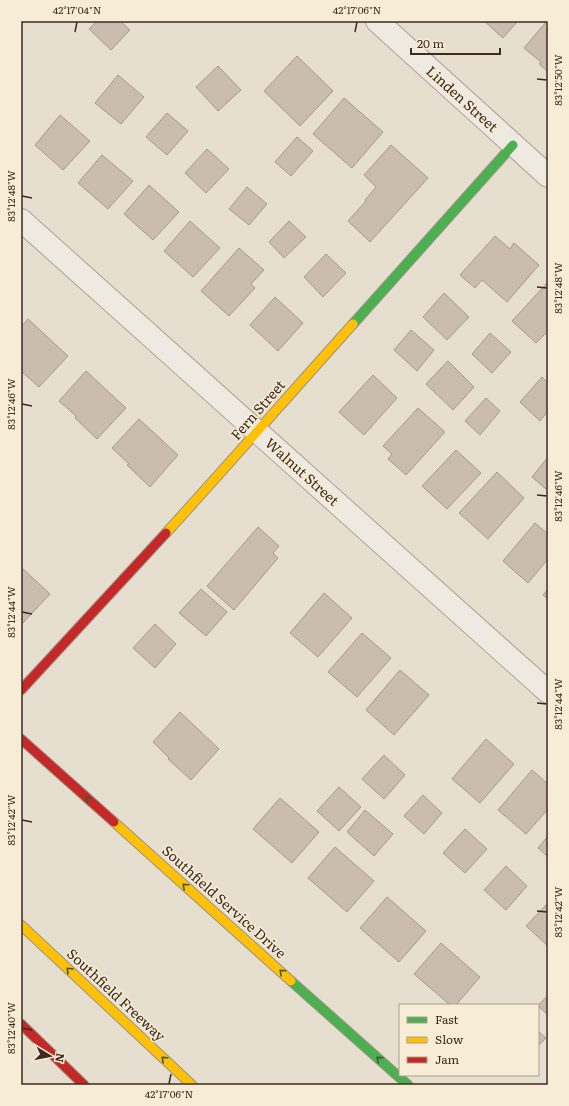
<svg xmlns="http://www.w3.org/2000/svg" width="569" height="1106" viewBox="0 0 569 1106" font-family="Literata,serif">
<rect width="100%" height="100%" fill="#e6decf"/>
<g fill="#cabcaf" stroke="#a7998e">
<polygon points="97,21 120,21 130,30 111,50 89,29"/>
<polygon points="484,21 518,21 503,38"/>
<polygon points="547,21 548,21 548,72 539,64 541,62 524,48"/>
<polygon points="297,56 333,91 300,126 264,91"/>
<polygon points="218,66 241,90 218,111 196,87"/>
<polygon points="118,75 144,97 121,124 95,103"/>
<polygon points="344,98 383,132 352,168 313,134"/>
<polygon points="167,113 188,131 167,155 146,137"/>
<polygon points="60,115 90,141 63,170 35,145"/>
<polygon points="297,137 313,151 291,176 275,162"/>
<polygon points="391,145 428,178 370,242 348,221 366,201 365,200 376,187 364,175"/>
<polygon points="207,149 229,169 206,193 185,173"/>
<polygon points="102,155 133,181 108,209 78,183"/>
<polygon points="149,185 179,212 153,240 124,214"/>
<polygon points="247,187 267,204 249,225 229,209"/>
<polygon points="190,221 220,248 193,277 164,251"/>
<polygon points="289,221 306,237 284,258 269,242"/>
<polygon points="495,236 510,249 514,243 539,265 507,302 482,280 475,288 460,275"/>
<polygon points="239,248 264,270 251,284 255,288 229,316 201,291"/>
<polygon points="326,254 346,273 323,297 304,277"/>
<polygon points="548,282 548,331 536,343 512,321"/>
<polygon points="444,293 469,317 447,340 423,317"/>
<polygon points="275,297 303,323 278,351 250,325"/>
<polygon points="28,319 68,356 39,387 21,371 21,327"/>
<polygon points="411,330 434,350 417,371 394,350"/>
<polygon points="490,333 511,352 492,373 472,354"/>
<polygon points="448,361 474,387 453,410 426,384"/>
<polygon points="86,371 126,408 97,439 75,418 76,416 59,401"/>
<polygon points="373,375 397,398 364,435 339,412"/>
<polygon points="542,377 548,383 548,411 540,421 520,402"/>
<polygon points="486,398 500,411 480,435 465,421"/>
<polygon points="418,408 445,432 406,475 388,459 392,454 383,446"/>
<polygon points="139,419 178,455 150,487 127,465 129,464 112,448"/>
<polygon points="456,450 481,473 447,509 422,486"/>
<polygon points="548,457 548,487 546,489 532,477"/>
<polygon points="497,472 524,498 488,539 459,513"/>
<polygon points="535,523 548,534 548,559 528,583 503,561"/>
<polygon points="258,527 279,546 273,553 278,558 234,610 207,586"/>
<polygon points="21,567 50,594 21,625"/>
<polygon points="201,589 227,612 206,636 179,613"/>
<polygon points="548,589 548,599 543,595"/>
<polygon points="324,593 352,618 318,657 290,633"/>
<polygon points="155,624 176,644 155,668 133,648"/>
<polygon points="362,633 391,658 357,697 328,672"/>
<polygon points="400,670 429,695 394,735 366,710"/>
<polygon points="180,712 219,749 191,780 168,759 169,758 153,742"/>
<polygon points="486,739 514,764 480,803 452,779"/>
<polygon points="384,755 405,775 384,799 362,779"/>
<polygon points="532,770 548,784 548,809 526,834 498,810"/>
<polygon points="339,787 361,807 339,831 317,811"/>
<polygon points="423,795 442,813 424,834 404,816"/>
<polygon points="280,798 319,832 292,863 253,829"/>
<polygon points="365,810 393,834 374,856 347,832"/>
<polygon points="465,829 487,849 465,873 443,853"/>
<polygon points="548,836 548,857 538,848"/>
<polygon points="335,847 374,881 347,912 308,878"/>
<polygon points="506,866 527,886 506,910 484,890"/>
<polygon points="387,897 426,931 399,962 360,928"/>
<polygon points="547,904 548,905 548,946 526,926"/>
<polygon points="441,943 480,977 456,1005 450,1005 414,974"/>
<polygon points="548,995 548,1015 538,1006"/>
<polygon points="538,1031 546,1038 538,1046"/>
</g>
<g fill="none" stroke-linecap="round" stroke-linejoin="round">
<g stroke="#aca398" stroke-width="24">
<g id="street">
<polyline points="377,21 548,176"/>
<polyline points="21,220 548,692"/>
</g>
</g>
<g stroke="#9b9388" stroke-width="11">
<g id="fast">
<polyline points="353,324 513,145"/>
<polyline points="291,981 408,1085"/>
</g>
</g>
<g stroke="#9b9388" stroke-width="11">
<g id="slow">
<path d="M166 533C229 464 290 394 353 324"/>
<polyline points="114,822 291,981"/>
<polyline points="21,925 192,1085"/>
</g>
</g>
<g stroke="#9b9388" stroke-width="11">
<g id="jam">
<polyline points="21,690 166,533"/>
<polyline points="21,739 114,822"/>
<polyline points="21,1024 84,1085"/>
</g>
</g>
<use href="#street" stroke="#eee9e1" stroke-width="22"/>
<use href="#fast" stroke="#4caf50" stroke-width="9"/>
<use href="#slow" stroke="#ffc107" stroke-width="9"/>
<use href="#jam" stroke="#c62828" stroke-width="9"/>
</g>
<defs><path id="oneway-chevron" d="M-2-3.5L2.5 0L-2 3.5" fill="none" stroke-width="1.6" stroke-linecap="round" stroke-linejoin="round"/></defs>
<g stroke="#425930">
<use href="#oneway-chevron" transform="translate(88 799) rotate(-138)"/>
<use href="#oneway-chevron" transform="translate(185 886) rotate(-138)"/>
<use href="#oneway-chevron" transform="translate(69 970) rotate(-136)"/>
<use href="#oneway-chevron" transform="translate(282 972) rotate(-138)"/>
<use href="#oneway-chevron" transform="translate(164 1059) rotate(-138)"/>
<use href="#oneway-chevron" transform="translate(379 1059) rotate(-138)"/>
</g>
<path fill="none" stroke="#3c2b1e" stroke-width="1.5" d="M75 32 77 22M355 32 357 22M537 79 547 80M22 196 32 198M537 287 547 288M22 404 32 406M537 495 547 496M22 612 32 614M537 703 547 704M22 820 32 822M537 911 547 912M22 1028 32 1030M169 1084 171 1074"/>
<g text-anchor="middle" stroke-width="3" stroke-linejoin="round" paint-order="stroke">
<g font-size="14" fill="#3c2b1e" stroke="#f7ecd5">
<text transform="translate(462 99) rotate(42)" y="5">Linden Street</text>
<text transform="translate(258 410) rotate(-49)" y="5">Fern Street</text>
<text transform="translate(302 472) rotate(42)" y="5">Walnut Street</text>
<text transform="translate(224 902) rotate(42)" y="5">Southfield Service Drive</text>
<text transform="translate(116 995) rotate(43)" y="5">Southfield Freeway</text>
</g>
</g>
<rect width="569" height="1106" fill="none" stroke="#f7ecd5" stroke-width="44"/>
<rect x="399" y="1004" width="140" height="72" fill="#f7ecd5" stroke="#ac9f8c"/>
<rect x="407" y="1017" width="20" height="6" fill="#4caf50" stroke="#ac9f8c"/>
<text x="435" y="1024" font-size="12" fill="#3c2b1e">Fast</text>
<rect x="407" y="1037" width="20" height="6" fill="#ffc107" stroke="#ac9f8c"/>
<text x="435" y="1044" font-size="12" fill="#3c2b1e">Slow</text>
<rect x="407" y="1057" width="20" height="6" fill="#c62828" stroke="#ac9f8c"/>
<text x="435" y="1064" font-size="12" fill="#3c2b1e">Jam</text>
<g transform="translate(50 1056) rotate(100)" stroke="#f7ecd5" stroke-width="3" paint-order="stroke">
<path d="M0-3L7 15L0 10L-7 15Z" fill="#3c2b1e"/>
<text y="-6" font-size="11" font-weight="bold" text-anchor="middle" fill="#3c2b1e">N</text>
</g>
<path d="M411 48v6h89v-6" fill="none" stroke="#3c2b1e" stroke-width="2"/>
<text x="417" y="48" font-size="12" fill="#3c2b1e" stroke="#f7ecd5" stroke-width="3" paint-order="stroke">20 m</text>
<rect x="22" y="22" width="525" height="1062" fill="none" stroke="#3c2b1e" stroke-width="1.5"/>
<g font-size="10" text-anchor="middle" fill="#3c2b1e">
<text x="77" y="14">42°17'04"N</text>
<text x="357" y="14">42°17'06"N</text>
<text transform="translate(558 80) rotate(-90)" y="4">83°12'50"W</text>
<text transform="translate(11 196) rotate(-90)" y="4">83°12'48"W</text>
<text transform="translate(558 288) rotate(-90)" y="4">83°12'48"W</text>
<text transform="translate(11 404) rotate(-90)" y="4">83°12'46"W</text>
<text transform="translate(558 496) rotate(-90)" y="4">83°12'46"W</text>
<text transform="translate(11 612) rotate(-90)" y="4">83°12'44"W</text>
<text transform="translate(558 704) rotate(-90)" y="4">83°12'44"W</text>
<text transform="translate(11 820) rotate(-90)" y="4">83°12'42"W</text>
<text transform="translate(558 912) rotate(-90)" y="4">83°12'42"W</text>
<text transform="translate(11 1028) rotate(-90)" y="4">83°12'40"W</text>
<text x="169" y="1098">42°17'06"N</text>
</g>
</svg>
